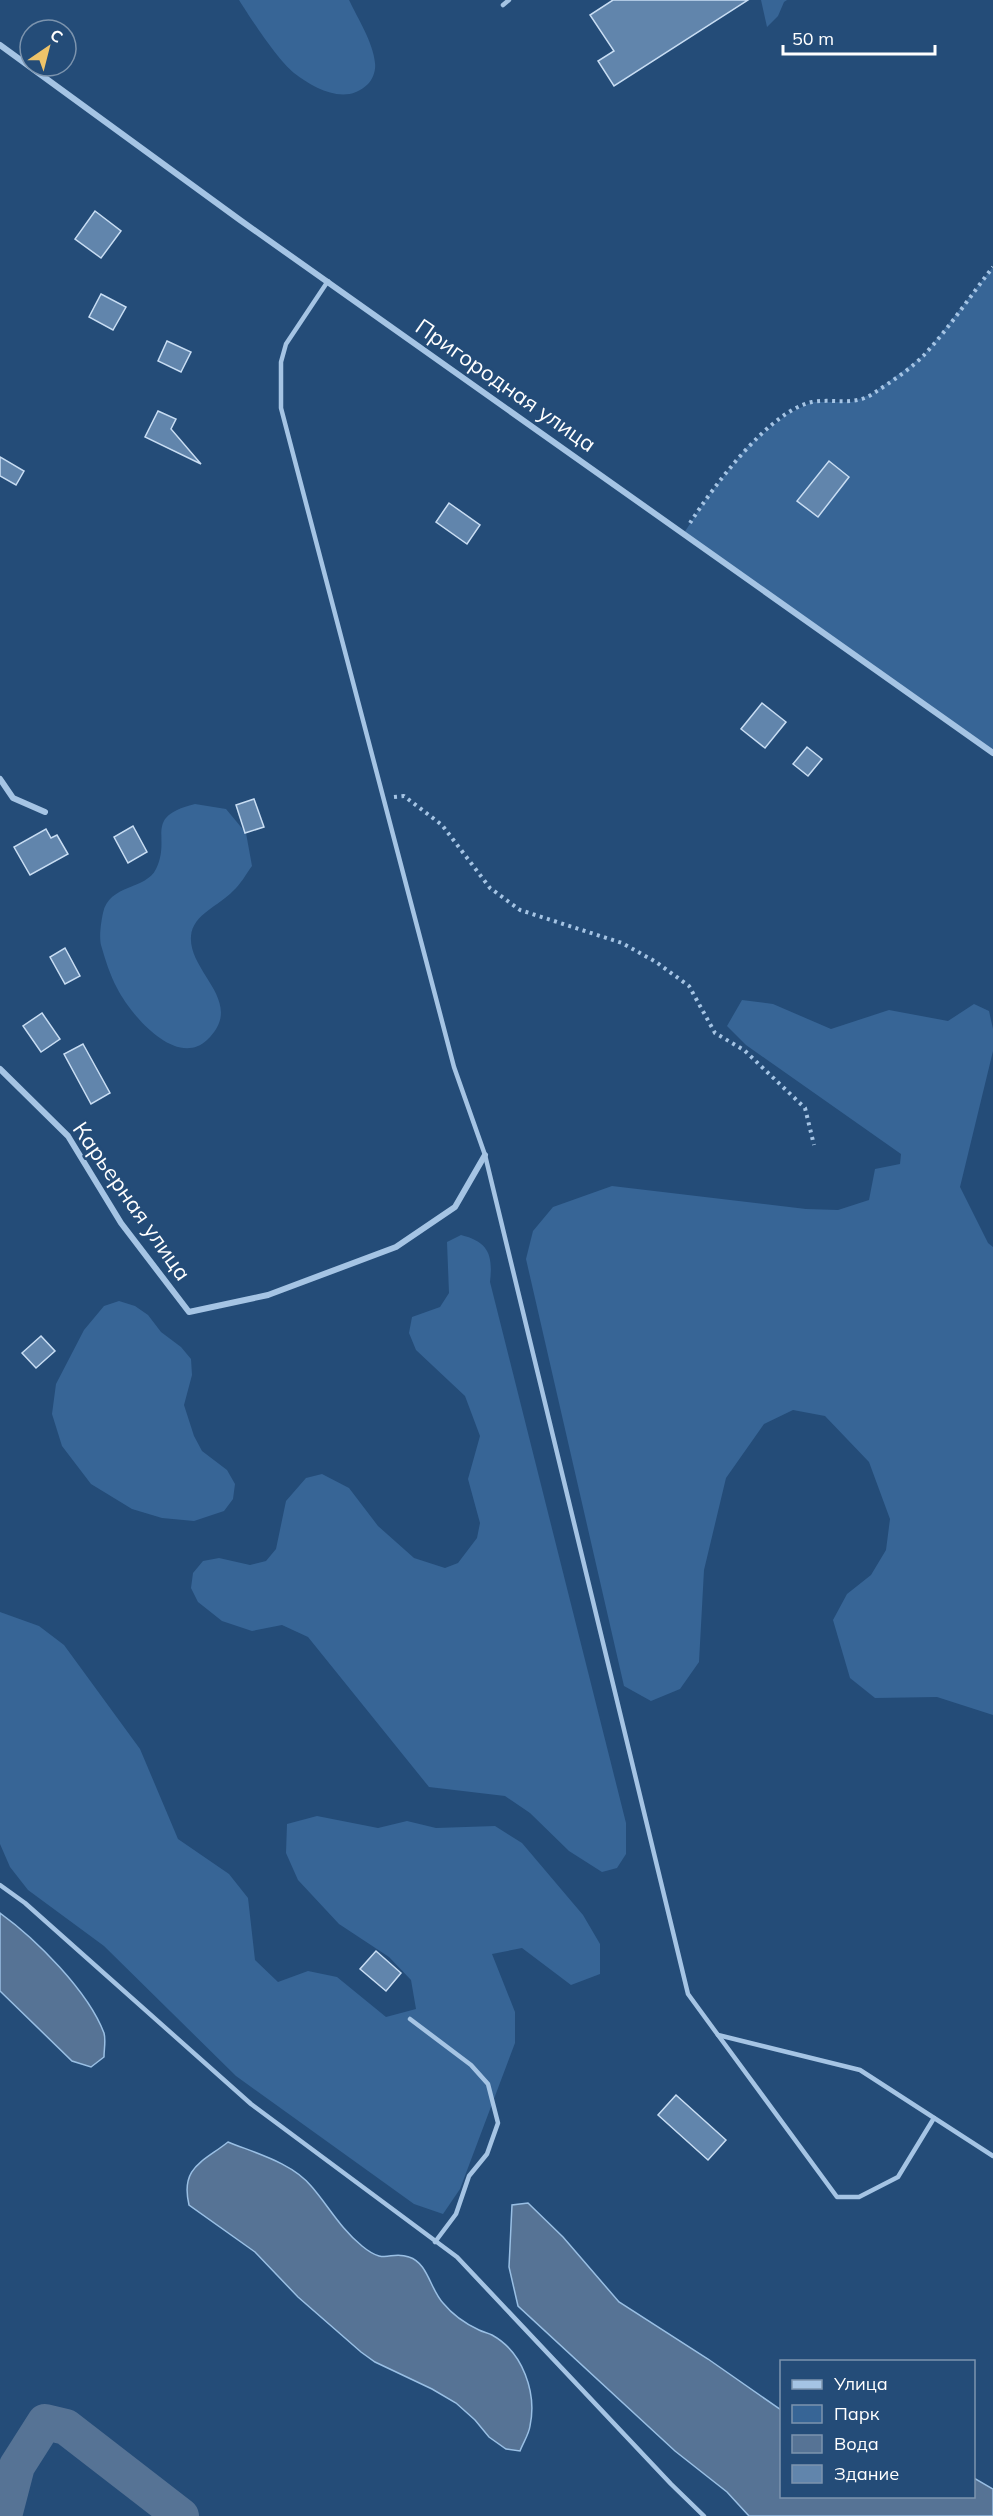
<svg xmlns="http://www.w3.org/2000/svg" width="993" height="2516" viewBox="0 0 993 2516" font-family="Mulish,sans-serif">
<rect width="100%" height="100%" fill="#244c78"/>
<g fill="#376596">
<path d="M239 0H349C358 19 373 42 375 63 376 70 373 79 368 84 346 106 315 89 294 73 277 59 251 19 239 0Z"/>
<polygon points="761,0 787,0 784,2 778,16 767,27"/>
<polygon points="993,267 993,753 684,533 706,499 747,447 786,415 812,402 852,402 872,394 924,355"/>
<path d="M195 804 226 809 246 833 252 866C246 874 241 884 233 891 219 906 193 914 191 936 188 973 247 1002 207 1040 176 1069 130 1014 117 988 110 975 105 959 101 945 99 937 101 922 103 913 109 884 146 890 156 869 172 837 142 817 195 804Z"/>
<polygon points="742,1000 773,1004 831,1029 889,1010 948,1021 974,1004 989,1011 993,1029 993,1051 960,1187 988,1243 993,1247 993,1715 937,1697 875,1698 850,1678 833,1620 847,1594 871,1575 886,1550 890,1519 869,1462 825,1416 793,1410 764,1424 726,1478 704,1570 699,1662 680,1689 651,1701 624,1686 526,1259 533,1231 553,1207 612,1186 806,1209 838,1210 869,1200 875,1169 900,1164 901,1154 746,1045 727,1026"/>
<path d="M461 1235C489 1242 493 1255 490 1282L626 1823V1854L617 1868 602 1872 569 1851 530 1813 505 1796 429 1787 308 1637 282 1625 252 1631 222 1621 198 1602 191 1588 193 1573 203 1561 219 1558 250 1565 266 1561 276 1549 286 1501 306 1478 322 1474 349 1488 378 1526 414 1558 445 1568 458 1563 477 1538 480 1523 468 1479 480 1436 465 1396 416 1350 409 1333 412 1317 440 1307 449 1293 447 1242Z"/>
<polygon points="119,1301 135,1306 148,1315 161,1332 181,1347 191,1359 192,1375 184,1405 194,1436 202,1451 227,1470 235,1484 233,1499 224,1511 194,1521 162,1518 132,1509 91,1484 62,1446 52,1414 56,1384 84,1330 104,1306"/>
<polygon points="0,1612 39,1626 64,1645 140,1749 178,1839 229,1874 248,1898 255,1960 278,1982 308,1971 337,1977 386,2017 416,2009 411,1980 389,1957 339,1924 298,1880 286,1853 287,1824 317,1816 378,1828 407,1821 436,1828 495,1826 522,1843 583,1915 600,1944 600,1974 571,1985 522,1948 492,1954 515,2012 515,2043 460,2189 443,2214 414,2204 236,2076 104,1946 28,1890 10,1867 0,1844"/>
</g>
<g fill="#567395" stroke="#99bfe4" stroke-width="1.5">
<path d="M0 1913C36 1939 88 1991 104 2033 106 2040 104 2049 104 2057L91 2067 72 2061 0 1991Z"/>
<path d="M228 2142C255 2153 293 2163 312 2187 329 2207 341 2229 362 2246 386 2266 389 2250 409 2257 428 2263 430 2289 443 2303 452 2314 466 2324 479 2330 483 2332 488 2333 492 2335 523 2352 537 2393 530 2426 529 2434 523 2443 520 2451L506 2449 489 2437 475 2420 456 2403 432 2389 375 2362 361 2352 298 2297 255 2252 189 2205C180 2167 203 2162 228 2142Z"/>
<polygon points="528,2203 563,2237 619,2302 708,2359 781,2410 782,2496 974,2496 974,2478 993,2489 993,2516 749,2516 727,2492 675,2451 518,2306 509,2267 512,2205"/>
</g>
<g fill="none" stroke-linecap="round" stroke-linejoin="round">
<polyline stroke="#567395" stroke-width="36" points="4,2516 17,2466 45,2422 66,2427 181,2516"/>
</g>
<g fill="#6185ac" stroke="#c8ddf3" stroke-width="1.5">
<polygon points="613,0 748,0 614,86 598,61 614,51 590,15"/>
<polygon points="95,211 121,231 101,258 75,239"/>
<polygon points="101,294 126,307 113,330 89,317"/>
<polygon points="167,341 191,352 181,372 158,361"/>
<polygon points="158,411 176,419 171,429 201,464 145,437"/>
<polygon points="0,457 24,471 16,485 0,476"/>
<polygon points="829,461 849,477 818,517 797,501"/>
<polygon points="449,503 480,525 467,544 436,522"/>
<polygon points="762,703 786,722 765,748 741,729"/>
<polygon points="807,747 822,759 808,776 793,764"/>
<polygon points="254,799 264,827 245,833 236,805"/>
<polygon points="133,826 147,852 128,863 114,837"/>
<polygon points="46,829 51,838 57,835 68,854 30,875 14,847"/>
<polygon points="65,948 80,976 65,984 50,957"/>
<polygon points="42,1013 60,1039 41,1052 23,1026"/>
<polygon points="83,1044 110,1093 91,1104 64,1054"/>
<polygon points="41,1336 55,1351 36,1368 22,1353"/>
<polygon points="376,1951 401,1973 386,1991 360,1969"/>
<polygon points="676,2095 726,2140 708,2160 658,2115"/>
</g>
<g fill="none" stroke-linecap="round" stroke-linejoin="round">
<g stroke="#a5c4e4" stroke-width="4" stroke-dasharray="3 4.5" stroke-linecap="butt">
<path d="M690 523C713 487 769 411 812 402 834 398 854 407 874 393 891 382 912 368 925 354 950 327 971 295 993 267"/>
<polyline points="394,797 404,796 442,825 490,888 520,910 622,943 656,962 689,986 715,1033 744,1050 805,1108 814,1145"/>
</g>
<g stroke="#a5c4e4" stroke-width="4.5">
<polyline points="503,5 509,0"/>
<polyline points="328,281 286,344 281,362 281,408 454,1067 485,1155 688,1994 718,2035 860,2070 993,2156"/>
<polyline points="0,1885 25,1903 251,2104 457,2257 671,2484 704,2516"/>
<polyline points="410,2019 471,2065 488,2084 498,2123 487,2154 469,2176 456,2214 435,2242"/>
<polyline points="718,2035 837,2197 859,2197 898,2177 934,2118"/>
</g>
<g stroke="#a5c4e4" stroke-width="6">
<polyline points="0,45 240,220 993,753"/>
<polyline points="0,779 13,798 45,812"/>
<polyline points="0,1069 68,1136 121,1223 189,1312 268,1295 396,1247 455,1207 485,1155"/>
</g>
</g>
<g text-anchor="middle" stroke-width="5" stroke-linejoin="round" paint-order="stroke">
<g font-size="22" fill="#fff" stroke="#244c78">
<text transform="translate(506 385) rotate(35)" y="8">Пригородная улица</text>
<text transform="translate(132 1201) rotate(55)" y="8">Карьерная улица</text>
</g>
</g>
<rect x="780" y="2360" width="195" height="138" fill="#244c78" stroke="#7c94ae" stroke-width="1.5"/>
<rect x="792" y="2380" width="30" height="9" fill="#a5c4e4" stroke="#7c94ae" stroke-width="1.5"/>
<text x="834" y="2390" font-size="18" fill="#ffffff">Улица</text>
<rect x="792" y="2405" width="30" height="18" fill="#376596" stroke="#7c94ae" stroke-width="1.5"/>
<text x="834" y="2420" font-size="18" fill="#ffffff">Парк</text>
<rect x="792" y="2435" width="30" height="18" fill="#567395" stroke="#7c94ae" stroke-width="1.5"/>
<text x="834" y="2450" font-size="18" fill="#ffffff">Вода</text>
<rect x="792" y="2465" width="30" height="18" fill="#6185ac" stroke="#7c94ae" stroke-width="1.5"/>
<text x="834" y="2480" font-size="18" fill="#ffffff">Здание</text>
<g transform="translate(48 48) rotate(35)"><circle r="28" fill="#244c78" stroke="#7c94ae" stroke-width="1.5"/>
<path d="M0-4.5L10 22L0 15L-10 22Z" fill="#eec369"/>
<text y="-9" font-size="16" font-weight="bold" text-anchor="middle" fill="#ffffff">С</text>
</g>
<path d="M783 45v9h152v-9" fill="none" stroke="#ffffff" stroke-width="3"/>
<text x="792" y="45" font-size="18" fill="#ffffff" stroke="#244c78" stroke-width="4.5" paint-order="stroke">50 m</text>
</svg>
